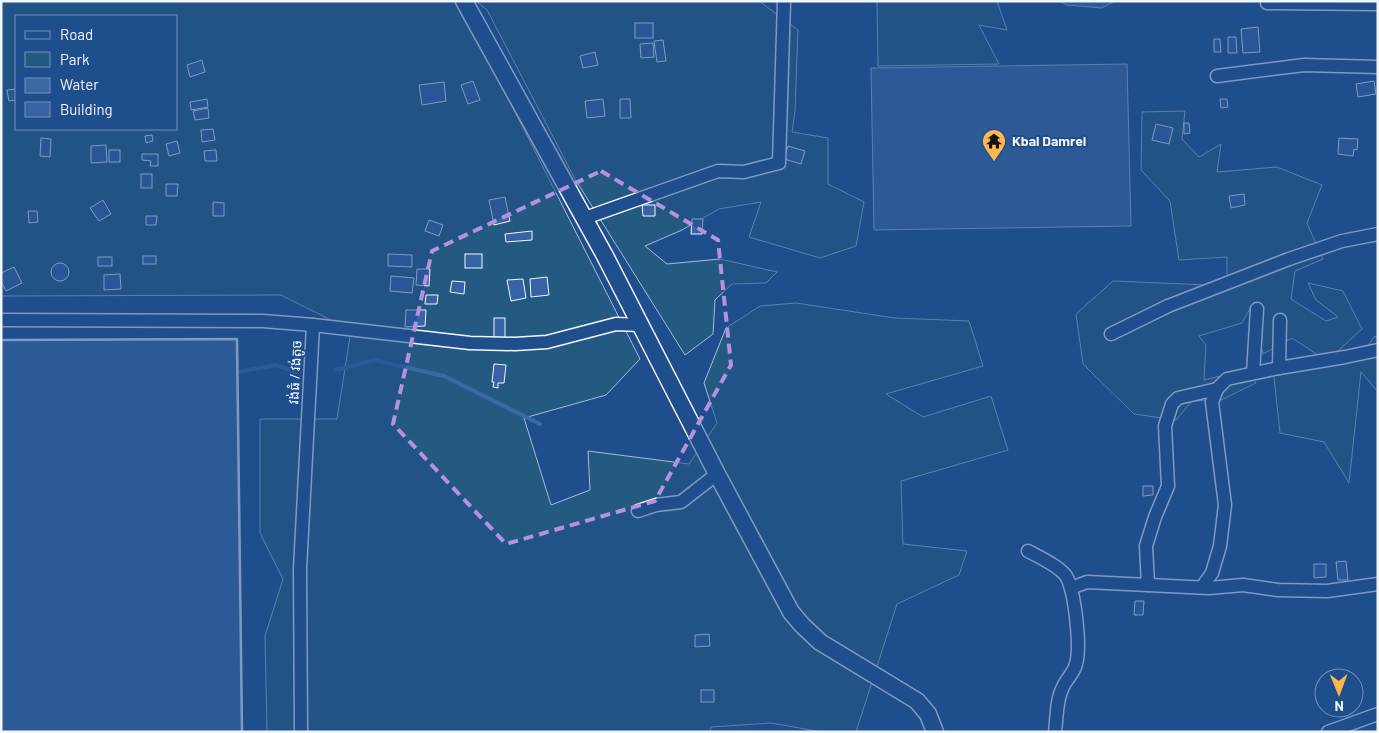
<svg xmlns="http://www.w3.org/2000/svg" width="1379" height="733" viewBox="0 0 1379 733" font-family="Barlow,'Noto Sans Khmer',sans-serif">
<rect width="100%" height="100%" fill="#1f4e8c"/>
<g fill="#245a82" stroke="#a8bbd7" fill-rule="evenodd">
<path d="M1 1H459L640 359 606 395 524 418 551 505 590 490 588 451 689 464 717 423 704 383 726 328 760 306 796 303 895 318 969 321 983 366 886 394 923 417 991 396 1008 450 901 481 903 544 967 551 959 575 897 604 856 732H822L771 723 711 727 710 732H267L265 636 283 579 260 533V419H337L351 330 281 295 1 296ZM16 16H176V129H16Z"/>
<polygon points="476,1 759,1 798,30 795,111 792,132 828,138 828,184 864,202 856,246 820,258 749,237 761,202 719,209 682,230 645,246 667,264 720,259 777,272 766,283 732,284 715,300 713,334 685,355 575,179 487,10"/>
<polygon points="877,1 997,1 1007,30 979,25 999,64 878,66"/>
<polygon points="1185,111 1182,139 1199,157 1221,144 1217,172 1277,167 1322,185 1307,223 1323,259 1295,271 1291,299 1326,321 1338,317 1316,300 1308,283 1343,291 1362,329 1339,350 1359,357 1375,336 1378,338 1378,392 1361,372 1349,483 1324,442 1280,433 1273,368 1318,355 1292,338 1263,354 1252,305 1242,323 1199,336 1206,345 1204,380 1246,370 1256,383 1221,400 1192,401 1176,420 1134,414 1083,364 1076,314 1113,281 1209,285 1227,279 1227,257 1179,260 1170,201 1141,170 1142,112"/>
</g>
<g fill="#3b69a3" stroke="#a8bbd7">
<polygon points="1059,1 1115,1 1102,8 1067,5"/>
<polygon points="1127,64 1131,226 874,230 871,68"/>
<polygon points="237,339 242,732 1,732 1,340"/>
</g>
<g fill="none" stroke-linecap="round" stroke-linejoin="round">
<g stroke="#3b69a3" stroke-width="4">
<polyline points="337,369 341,369 374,360 444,376 540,424"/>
<polyline points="238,372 276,365 296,372"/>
</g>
</g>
<g fill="#3563a3" stroke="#f2f6ff">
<rect x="635" y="23" width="18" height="15"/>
<polygon points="1258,27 1260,52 1243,53 1241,29"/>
<polygon points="1228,37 1236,37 1237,53 1228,53"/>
<polygon points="1214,39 1220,39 1221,52 1214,52"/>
<polygon points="663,40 666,61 657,62 654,41"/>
<polygon points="653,43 654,57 641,58 640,44"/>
<polygon points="595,52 598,65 583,68 580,56"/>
<polygon points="202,60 205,72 190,77 187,65"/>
<polygon points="473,81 480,100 468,104 461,85"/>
<polygon points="1374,81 1376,94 1358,97 1356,84"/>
<polygon points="444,82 446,101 422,105 419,85"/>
<polygon points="16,89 16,100 9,101 7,90"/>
<polygon points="207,99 208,107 191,110 190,102"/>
<polygon points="603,99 605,116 587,118 585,101"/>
<polygon points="620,99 630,99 631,118 620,118"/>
<polygon points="1220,99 1227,99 1228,107 1221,108"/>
<polygon points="208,108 209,118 195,120 193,111"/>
<polygon points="1184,123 1189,123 1190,133 1184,134"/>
<polygon points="1156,124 1173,128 1169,144 1152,140"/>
<polygon points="213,129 215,140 202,142 201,130"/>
<polygon points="152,135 153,141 146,143 145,136"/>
<polygon points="41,138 51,139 50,157 40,156"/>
<polygon points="1339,138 1358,139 1357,150 1354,149 1353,156 1338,154"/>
<polygon points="177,141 180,153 169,156 166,144"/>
<polygon points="106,145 107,162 91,163 91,146"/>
<polygon points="788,146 805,151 801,164 784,159"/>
<rect x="109" y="150" width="11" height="12"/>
<polygon points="216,150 217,161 205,161 204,151"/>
<polygon points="142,154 158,154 158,166 150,166 151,161 142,160"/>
<rect x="141" y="174" width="11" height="14"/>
<polygon points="166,184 178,184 177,196 166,196"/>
<polygon points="1244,194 1245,205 1231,208 1229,196"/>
<polygon points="505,197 510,221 494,225 489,200"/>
<polygon points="103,200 111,214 99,221 90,208"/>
<polygon points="213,202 224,203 224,216 213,216"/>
<polygon points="642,205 655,205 655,216 643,216"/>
<polygon points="28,211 37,211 38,222 29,223"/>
<polygon points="146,216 157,216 156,225 146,225"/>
<polygon points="692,219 703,219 702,234 691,234"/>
<polygon points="429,220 443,225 439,236 425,231"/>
<polygon points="532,231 532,240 506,242 505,234"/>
<polygon points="388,254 412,255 412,267 388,266"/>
<rect x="465" y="254" width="17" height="14"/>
<rect x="143" y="256" width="13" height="8"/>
<rect x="98" y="257" width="14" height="9"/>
<circle cx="60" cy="272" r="9"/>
<polygon points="14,267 22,283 6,291 1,281 1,273"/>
<polygon points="417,269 430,269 429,286 416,285"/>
<polygon points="120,274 121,289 104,290 104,275"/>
<polygon points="391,276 414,278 412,293 390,291"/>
<polygon points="547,277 549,295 531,297 530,279"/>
<polygon points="523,279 526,298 511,301 507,280"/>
<polygon points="452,281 465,282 464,294 450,292"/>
<polygon points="426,295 438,295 437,304 425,304"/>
<polygon points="406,310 426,310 425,326 405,327"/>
<rect x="494" y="318" width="11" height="20"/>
<polygon points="494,364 506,365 504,383 498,383 498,388 493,387 494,382 492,382"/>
<polygon points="1143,486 1153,486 1153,495 1143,496"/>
<polygon points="1346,561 1348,580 1338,580 1336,562"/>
<polygon points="1314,564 1326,564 1326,577 1314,578"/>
<polygon points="1135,601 1144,601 1143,615 1134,615"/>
<polygon points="709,634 710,646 695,647 695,635"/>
<rect x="701" y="690" width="13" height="12"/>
</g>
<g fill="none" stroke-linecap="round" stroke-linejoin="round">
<g stroke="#f2f6ff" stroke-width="15">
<g id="minor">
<polyline points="1267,3 1378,4"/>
<polyline points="1217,76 1304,65 1378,67"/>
<polyline points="585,218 718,171 744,172 779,163 784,1"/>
<polyline points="1,320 263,321 313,325 470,343 515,344 547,342 616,324 640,325"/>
<polyline points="1111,334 1168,306 1289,259 1342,241 1378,234"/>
<polyline points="1279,368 1345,357 1378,350"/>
<polyline points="1253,373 1257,309"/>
<polyline points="638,511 656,505 681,502 717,474"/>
<path d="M1028 551C1039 557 1059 566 1066 576 1075 591 1081 647 1076 664 1074 673 1067 678 1063 687 1056 700 1057 717 1055 732"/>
<polyline points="1148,585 1146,546 1155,517 1168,486 1165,426 1172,404 1178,398 1217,389"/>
<polyline points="1202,587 1212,573 1220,546 1225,505 1212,402 1217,389 1227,379 1279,368 1280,320"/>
<polyline points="1071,588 1087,582 1209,588 1243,585 1278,590 1327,591 1378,584"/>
<polyline points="301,732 300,569 313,325"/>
<polyline points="1328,732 1378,714"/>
</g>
</g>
<g stroke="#f2f6ff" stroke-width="19">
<polyline id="major" points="464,1 604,254 717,474 791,612 802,625 820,642 917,701 928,714 935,732"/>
</g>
<use href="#minor" stroke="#1f4e8c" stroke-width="12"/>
<use href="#major" stroke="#1f4e8c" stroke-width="16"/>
<polyline stroke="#f2f6ff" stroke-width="2.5" points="1,340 237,339 242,732"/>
</g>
<path d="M0 0H1379V733H0ZM601 171 718 240 731 365 655 501 506 544 393 424 432 251Z" fill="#1f4e8c" fill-opacity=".55" fill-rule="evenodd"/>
<path fill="none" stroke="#b691df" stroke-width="4" stroke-dasharray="10 6" stroke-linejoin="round" d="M601 171 718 240 731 365 655 501 506 544 393 424 432 251Z"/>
<defs>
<g id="temple-pin" transform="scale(1.25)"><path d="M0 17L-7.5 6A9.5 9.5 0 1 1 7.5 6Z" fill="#ffb74d" stroke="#1f4e8c"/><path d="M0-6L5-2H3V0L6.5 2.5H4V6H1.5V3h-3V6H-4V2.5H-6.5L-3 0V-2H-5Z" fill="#111"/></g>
</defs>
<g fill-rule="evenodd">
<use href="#temple-pin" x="994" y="141"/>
</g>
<g text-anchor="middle" stroke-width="4" stroke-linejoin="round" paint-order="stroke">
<g font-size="14" font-weight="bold" fill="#f2f6ff" stroke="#1f4e8c" text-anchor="start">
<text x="1012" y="146">Kbal Damrei</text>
</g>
<g font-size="14" fill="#f2f6ff" stroke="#1f4e8c">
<text transform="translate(295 372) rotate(-87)" y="5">វង់ធំ / វង់តូច</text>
</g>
</g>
<rect width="1379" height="733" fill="none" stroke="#f2f6ff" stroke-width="5"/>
<rect x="15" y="15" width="162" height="115" fill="#1f4e8c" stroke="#7391ba"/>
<rect x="25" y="31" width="25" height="8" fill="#1f4e8c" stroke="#7391ba"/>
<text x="60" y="40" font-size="15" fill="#f2f6ff">Road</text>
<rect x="25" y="52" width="25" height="15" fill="#245a82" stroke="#7391ba"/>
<text x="60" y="65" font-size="15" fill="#f2f6ff">Park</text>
<rect x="25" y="78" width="25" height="15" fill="#3b69a3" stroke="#7391ba"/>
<text x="60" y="90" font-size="15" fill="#f2f6ff">Water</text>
<rect x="25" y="102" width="25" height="15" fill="#3563a3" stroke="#7391ba"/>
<text x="60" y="115" font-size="15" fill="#f2f6ff">Building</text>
<g transform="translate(1339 693) rotate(179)"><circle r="24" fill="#1f4e8c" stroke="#7391ba"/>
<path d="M0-4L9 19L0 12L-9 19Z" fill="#ffb74d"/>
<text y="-8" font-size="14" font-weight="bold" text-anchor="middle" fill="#f2f6ff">N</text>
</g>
</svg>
